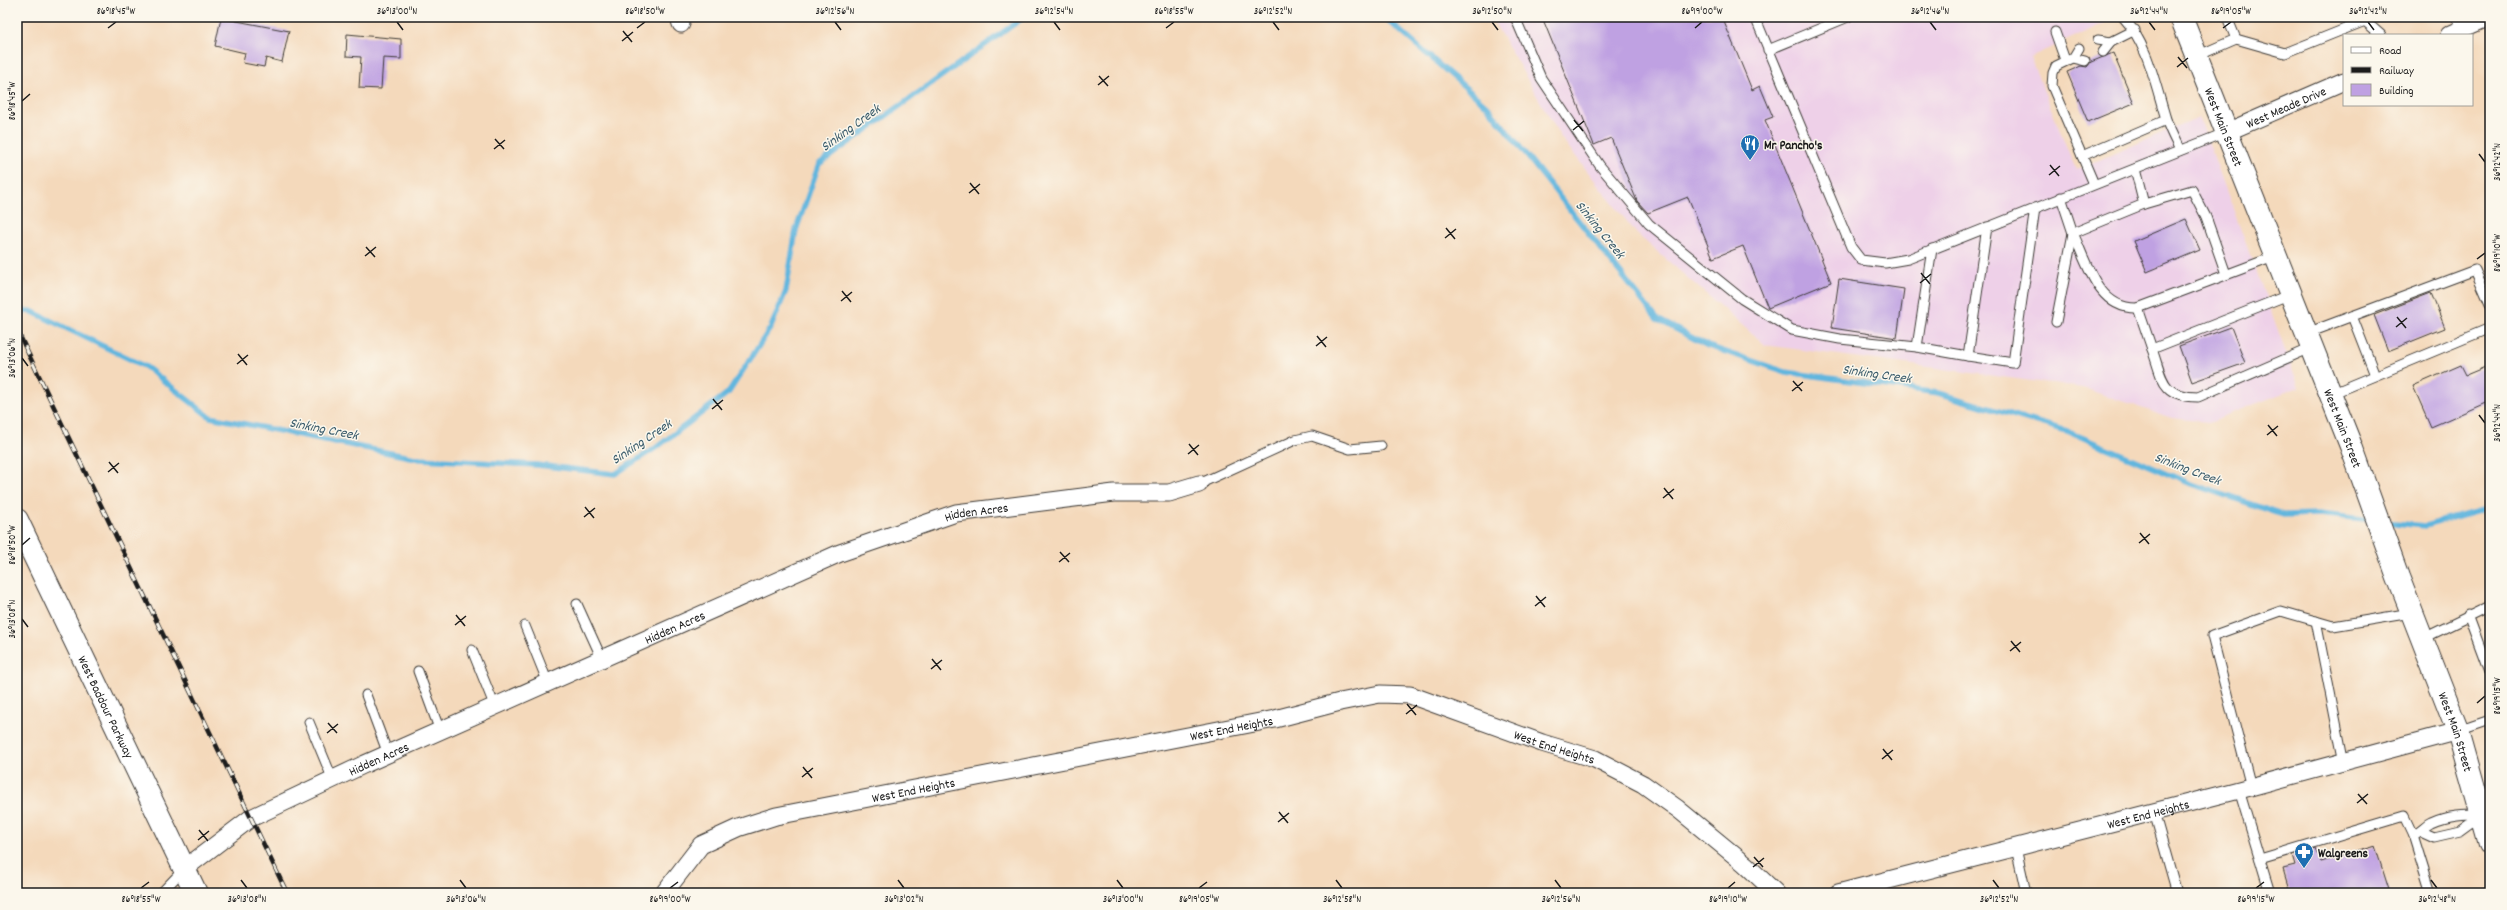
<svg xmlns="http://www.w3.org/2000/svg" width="2507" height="910" viewBox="0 0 2507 910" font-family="Dekko,sans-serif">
<rect width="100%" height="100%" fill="#fbf7ec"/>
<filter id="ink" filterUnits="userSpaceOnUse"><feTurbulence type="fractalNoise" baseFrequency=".025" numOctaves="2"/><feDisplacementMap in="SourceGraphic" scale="8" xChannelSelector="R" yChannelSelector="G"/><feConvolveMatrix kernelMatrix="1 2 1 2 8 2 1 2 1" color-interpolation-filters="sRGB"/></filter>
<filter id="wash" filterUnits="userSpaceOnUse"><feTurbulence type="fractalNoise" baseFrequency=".012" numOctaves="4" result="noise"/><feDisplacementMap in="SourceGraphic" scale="16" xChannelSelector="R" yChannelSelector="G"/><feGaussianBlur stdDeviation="0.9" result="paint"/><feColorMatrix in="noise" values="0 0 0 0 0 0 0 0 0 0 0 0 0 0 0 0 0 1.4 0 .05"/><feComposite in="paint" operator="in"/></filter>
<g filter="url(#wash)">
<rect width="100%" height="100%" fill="#f4d9bb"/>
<polygon fill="#eed0e8" points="1491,17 2118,17 2030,57 2076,170 2199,117 2299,387 2208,422 2172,418 2083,388 1765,345 1637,234 1562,139"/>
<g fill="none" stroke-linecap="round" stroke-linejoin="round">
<g stroke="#62b6de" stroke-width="5.5">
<polyline points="1384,17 1488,107 1657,319 1708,346 1786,372 1938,393 2067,431 2189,483 2283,515 2319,514 2372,520"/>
<polyline points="17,312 31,311 146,367 210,417 420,459 537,465 615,474 657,447 729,392 771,327 786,291 796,230 819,164 1024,17"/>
<polyline points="2384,522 2425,526 2490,508"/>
</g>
</g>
<g id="blocks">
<g fill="#bfa1e2">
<polygon points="1542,17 1722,17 1752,90 1760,86 1773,117 1765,120 1831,282 1768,308 1743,246 1713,258 1688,197 1648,213 1637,201 1611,138 1594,145"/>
<polygon points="221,18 289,31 282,62 266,58 264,67 243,63 245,53 215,46"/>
<polygon points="347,34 401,39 401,59 383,58 381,89 359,88 361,57 346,56"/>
<polygon points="2113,53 2134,103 2088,122 2067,72 2081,66 2087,67 2091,62"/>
<polygon points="2186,219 2200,250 2147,272 2134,241"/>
<polygon points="1839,279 1904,289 1897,338 1832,328"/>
<polygon points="2431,293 2445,328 2388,351 2374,315"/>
<polygon points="2231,327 2245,363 2192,382 2179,346"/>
<polygon points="2461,365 2466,375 2490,365 2490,401 2431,427 2413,386"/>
<polygon points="2375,846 2390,893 2290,893 2283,869 2295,866 2292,856 2316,848 2321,862"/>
</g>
</g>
</g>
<g filter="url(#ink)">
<use href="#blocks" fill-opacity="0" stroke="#3c3834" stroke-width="1"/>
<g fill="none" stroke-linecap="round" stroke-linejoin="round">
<g stroke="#3c3834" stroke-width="11">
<g id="lane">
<polyline points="1515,17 1541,78 1600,166 1649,224 1742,299 1792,330 1840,339 1917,347"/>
<polyline points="1755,17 1851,247 1861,260 1885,263 1908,259 2227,132"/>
<path d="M2123 17C2148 44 2155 84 2166 119 2169 129 2175 140 2180 150"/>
<polyline points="2457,17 2463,29"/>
<polyline points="2055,32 2065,60"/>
<polyline points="2236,39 2285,53 2365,21 2381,35"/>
<polyline points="2098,40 2111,42"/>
<polyline points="1768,50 1848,17"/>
<polyline points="2103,52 2111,42 2135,30"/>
<polyline points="2197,56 2236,39 2227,17"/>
<polyline points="2073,58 2079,48"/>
<polyline points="2085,61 2073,58 2056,66 2053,73 2052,86 2082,156 2166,120"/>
<polyline points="2082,156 2094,184"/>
<polyline points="2135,169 2144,204"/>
<polyline points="1932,249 1917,347 1968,356 1987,227"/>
<path d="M2226 274 2206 217 2192 190 2144 204 2073 233C2087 263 2098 310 2138 308L2276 256"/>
<path d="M2291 294 2152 349C2163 380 2161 396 2198 397L2313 347"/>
<polyline points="2138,308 2152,349"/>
<polyline points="2352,316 2375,375"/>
<polyline points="2056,322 2073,233 2061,197"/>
<polyline points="2307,333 2475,270 2490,304"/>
<polyline points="1968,356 2013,363 2035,208"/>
<polyline points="2331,394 2490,328"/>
<polyline points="1199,484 1295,440 1312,436 1350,449 1381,446"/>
<polyline points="577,604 602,659"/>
<polyline points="2468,615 2490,674"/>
<polyline points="2316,621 2344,763"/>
<polyline points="525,626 548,683"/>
<polyline points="2422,639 2490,606"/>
<polyline points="472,650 495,707"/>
<polyline points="418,671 440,731"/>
<polyline points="366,695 388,754"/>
<polyline points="309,722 333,780"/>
<polyline points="2458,731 2490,720"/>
<polyline points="2251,787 2212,636 2281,611 2333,626 2411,613"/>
<polyline points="2239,790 2270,893"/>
<polyline points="2154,812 2177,893"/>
<polyline points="2423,832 2434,837 2460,831 2482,815"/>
<polyline points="2413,835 2431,893"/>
<polyline points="2016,848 2026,893"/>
<path d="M2260 859 2404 816 2413 835C2422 832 2424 826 2431 823 2448 815 2464 815 2482 815"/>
<polyline points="161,893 184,869"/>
</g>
</g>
<g stroke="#3c3834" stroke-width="19">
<g id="street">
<polyline points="679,17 681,24"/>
<polyline points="2449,35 2490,17"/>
<path id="s1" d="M2227 132 2344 81"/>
<path id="s2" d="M184 869 251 818 365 764 840 553 956 513 1114 493H1169L1199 484"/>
<path id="s3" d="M664 893 701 845 738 828 776 816 1275 719 1340 702 1380 694 1410 695 1542 743 1595 759 1643 784 1678 809 1745 864 1776 893"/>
<path id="s4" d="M1838 893 2239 790 2458 731"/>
</g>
</g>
<g stroke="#3c3834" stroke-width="24">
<g id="primary">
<path id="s5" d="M2181 17 2351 446 2398 577 2458 731 2490 844"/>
<path id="s6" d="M17 520 196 893"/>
</g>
</g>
<use href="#lane" stroke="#fff" stroke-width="9"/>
<use href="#street" stroke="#fff" stroke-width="17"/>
<use href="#primary" stroke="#fff" stroke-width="22"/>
<g stroke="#1c1c1c" stroke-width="4.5">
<polyline id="rail" points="17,330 287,893"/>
</g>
<use href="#rail" stroke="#fbf7ec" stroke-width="3" stroke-dasharray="9" stroke-linecap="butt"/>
</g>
</g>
<path fill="none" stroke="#1c1c1c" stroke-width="1.5" d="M397 22 403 30M835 22 841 30M1054 22 1060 30M1273 22 1279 30M1492 22 1498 30M1930 22 1936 30M2149 22 2155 30M2368 22 2374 30M108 28 116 22M637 28 645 22M1166 28 1174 22M1695 28 1702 22M2223 28 2231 22M623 31 632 42M622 41 633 32M2178 57 2187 68M2177 67 2188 58M1099 76 1108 86M1098 85 1109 76M22 101 30 94M1574 120 1583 131M1573 130 1584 121M495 139 504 149M494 149 505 140M2479 154 2485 162M2050 165 2059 176M2049 175 2060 166M970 183 979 194M969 193 980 184M1446 228 1455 239M1445 238 1456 229M366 247 375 257M365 256 376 247M2477 259 2485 253M1921 273 1930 284M1920 283 1931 274M842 291 851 302M841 301 852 292M2397 317 2406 328M2396 327 2407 318M1317 336 1326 347M1316 346 1327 337M238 354 247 365M22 358 28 366M237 364 248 355M1793 381 1802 391M1792 391 1803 382M713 399 722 410M712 409 723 400M2479 415 2485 423M2268 425 2277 436M2267 435 2278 426M1189 444 1198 455M1188 454 1199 445M109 462 118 473M108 472 119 463M1664 488 1673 499M1663 498 1674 489M585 507 594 518M584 517 595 508M2140 533 2149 544M2139 543 2150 534M22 545 30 538M1060 552 1069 562M1059 562 1070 553M1536 596 1545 607M1535 606 1546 597M456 615 465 626M22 619 28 627M455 625 466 616M2011 641 2020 652M2010 651 2021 642M932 659 941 670M931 669 942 660M2477 703 2485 696M1407 704 1416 715M1406 714 1417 705M328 723 337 733M327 733 338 724M1883 749 1892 760M1882 759 1893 750M803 767 812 778M802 777 813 768M2358 794 2367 804M2357 803 2368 794M1279 812 1288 823M1278 822 1289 813M199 830 208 841M198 840 209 831M1754 857 1763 867M1753 867 1764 858M241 880 247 888M460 880 466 888M898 880 904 888M1117 880 1123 888M1336 880 1342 888M1555 880 1561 888M1993 880 1999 888M2431 880 2437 888M141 888 149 882M670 888 678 882M1199 888 1207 882M1728 888 1735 882M2256 888 2264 882"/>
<defs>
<g id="restaurant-pin" transform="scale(1)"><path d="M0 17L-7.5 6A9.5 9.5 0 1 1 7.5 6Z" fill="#1f6fb2" stroke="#fbf7ec"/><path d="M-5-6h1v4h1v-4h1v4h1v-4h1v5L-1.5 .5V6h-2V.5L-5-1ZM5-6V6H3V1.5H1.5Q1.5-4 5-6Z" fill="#fff"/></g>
<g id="pharmacy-pin" transform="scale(1)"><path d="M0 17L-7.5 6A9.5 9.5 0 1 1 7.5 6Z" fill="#1f6fb2" stroke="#fbf7ec"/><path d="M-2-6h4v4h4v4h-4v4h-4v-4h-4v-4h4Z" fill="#fff"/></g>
</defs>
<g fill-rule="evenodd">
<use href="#restaurant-pin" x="1750" y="144"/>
<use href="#pharmacy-pin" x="2304" y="852"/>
</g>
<g text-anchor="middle" stroke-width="3" stroke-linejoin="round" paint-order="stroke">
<g font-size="13" fill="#1c1c1c" stroke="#fbf7ec">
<text dy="5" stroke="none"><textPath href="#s1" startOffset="64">West Meade Drive</textPath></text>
<text dy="5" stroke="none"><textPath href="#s5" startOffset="118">West Main Street</textPath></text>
<text dy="5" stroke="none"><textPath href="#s5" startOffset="442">West Main Street</textPath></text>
<text dy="5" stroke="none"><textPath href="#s2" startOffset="873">Hidden Acres</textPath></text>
<text dy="5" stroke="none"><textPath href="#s2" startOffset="549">Hidden Acres</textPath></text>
<text dy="5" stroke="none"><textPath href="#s6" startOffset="207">West Baddour Parkway</textPath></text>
<text dy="5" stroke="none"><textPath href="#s3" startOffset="605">West End Heights</textPath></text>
<text dy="5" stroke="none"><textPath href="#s5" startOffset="766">West Main Street</textPath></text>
<text dy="5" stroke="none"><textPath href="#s3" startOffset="941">West End Heights</textPath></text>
<text dy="5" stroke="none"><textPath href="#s2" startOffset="225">Hidden Acres</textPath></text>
<text dy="5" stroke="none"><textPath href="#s3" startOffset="281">West End Heights</textPath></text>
<text dy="5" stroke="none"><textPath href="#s4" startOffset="320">West End Heights</textPath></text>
</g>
<g font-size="13" font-weight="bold" fill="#1c1c1c" stroke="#fbf7ec" text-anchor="start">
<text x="1764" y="149">Mr Pancho's</text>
<text x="2318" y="857">Walgreens</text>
</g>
<g font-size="14" font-style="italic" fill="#385a6a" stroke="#fbf7ec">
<text transform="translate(850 127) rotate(-36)" y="5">Sinking Creek</text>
<text transform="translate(1601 229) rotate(51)" y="5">Sinking Creek</text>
<text transform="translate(1877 373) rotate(8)" y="5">Sinking Creek</text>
<text transform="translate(324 428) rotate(11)" y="5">Sinking Creek</text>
<text transform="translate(641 441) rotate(-34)" y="5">Sinking Creek</text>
<text transform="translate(2188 468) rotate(21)" y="5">Sinking Creek</text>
</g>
</g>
<rect width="2507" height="910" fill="none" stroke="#fbf7ec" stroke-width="44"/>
<rect x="2343" y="34" width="130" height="72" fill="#fbf7ec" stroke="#a29f99"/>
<rect x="2351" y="47" width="20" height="6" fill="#ffffff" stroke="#a29f99"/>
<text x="2379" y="54" font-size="12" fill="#1c1c1c">Road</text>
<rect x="2351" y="67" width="20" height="6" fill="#1c1c1c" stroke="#a29f99"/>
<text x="2379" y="74" font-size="12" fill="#1c1c1c">Railway</text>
<rect x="2351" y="84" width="20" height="12" fill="#bfa1e2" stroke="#a29f99"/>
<text x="2379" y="94" font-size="12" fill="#1c1c1c">Building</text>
<rect x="22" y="22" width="2463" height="866" fill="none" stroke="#1c1c1c" stroke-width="1.5"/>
<g font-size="10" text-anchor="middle" fill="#1c1c1c">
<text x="116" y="14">86°18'45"W</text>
<text x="397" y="14">36°13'00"N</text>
<text x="645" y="14">86°18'50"W</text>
<text x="835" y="14">36°12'56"N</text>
<text x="1054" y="14">36°12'54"N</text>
<text x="1174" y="14">86°18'55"W</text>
<text x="1273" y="14">36°12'52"N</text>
<text x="1492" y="14">36°12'50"N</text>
<text x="1702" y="14">86°19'00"W</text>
<text x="1930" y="14">36°12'46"N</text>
<text x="2149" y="14">36°12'44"N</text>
<text x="2231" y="14">86°19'05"W</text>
<text x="2368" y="14">36°12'42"N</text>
<text transform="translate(11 101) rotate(-90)" y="4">86°18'45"W</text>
<text transform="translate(2496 162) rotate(-90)" y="4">36°12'42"N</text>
<text transform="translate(2496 253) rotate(-90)" y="4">86°19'10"W</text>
<text transform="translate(11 358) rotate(-90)" y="4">36°13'06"N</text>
<text transform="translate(2496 423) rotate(-90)" y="4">36°12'44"N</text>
<text transform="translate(11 545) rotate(-90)" y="4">86°18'50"W</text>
<text transform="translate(11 619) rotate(-90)" y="4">36°13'08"N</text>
<text transform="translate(2496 696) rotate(-90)" y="4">86°19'15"W</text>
<text x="141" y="902">86°18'55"W</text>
<text x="247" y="902">36°13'08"N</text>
<text x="466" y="902">36°13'06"N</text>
<text x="670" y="902">86°19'00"W</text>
<text x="904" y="902">36°13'02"N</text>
<text x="1123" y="902">36°13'00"N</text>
<text x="1199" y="902">86°19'05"W</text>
<text x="1342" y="902">36°12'58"N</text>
<text x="1561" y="902">36°12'56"N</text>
<text x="1728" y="902">86°19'10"W</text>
<text x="1999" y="902">36°12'52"N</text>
<text x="2256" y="902">86°19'15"W</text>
<text x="2437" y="902">36°12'48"N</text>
</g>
</svg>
